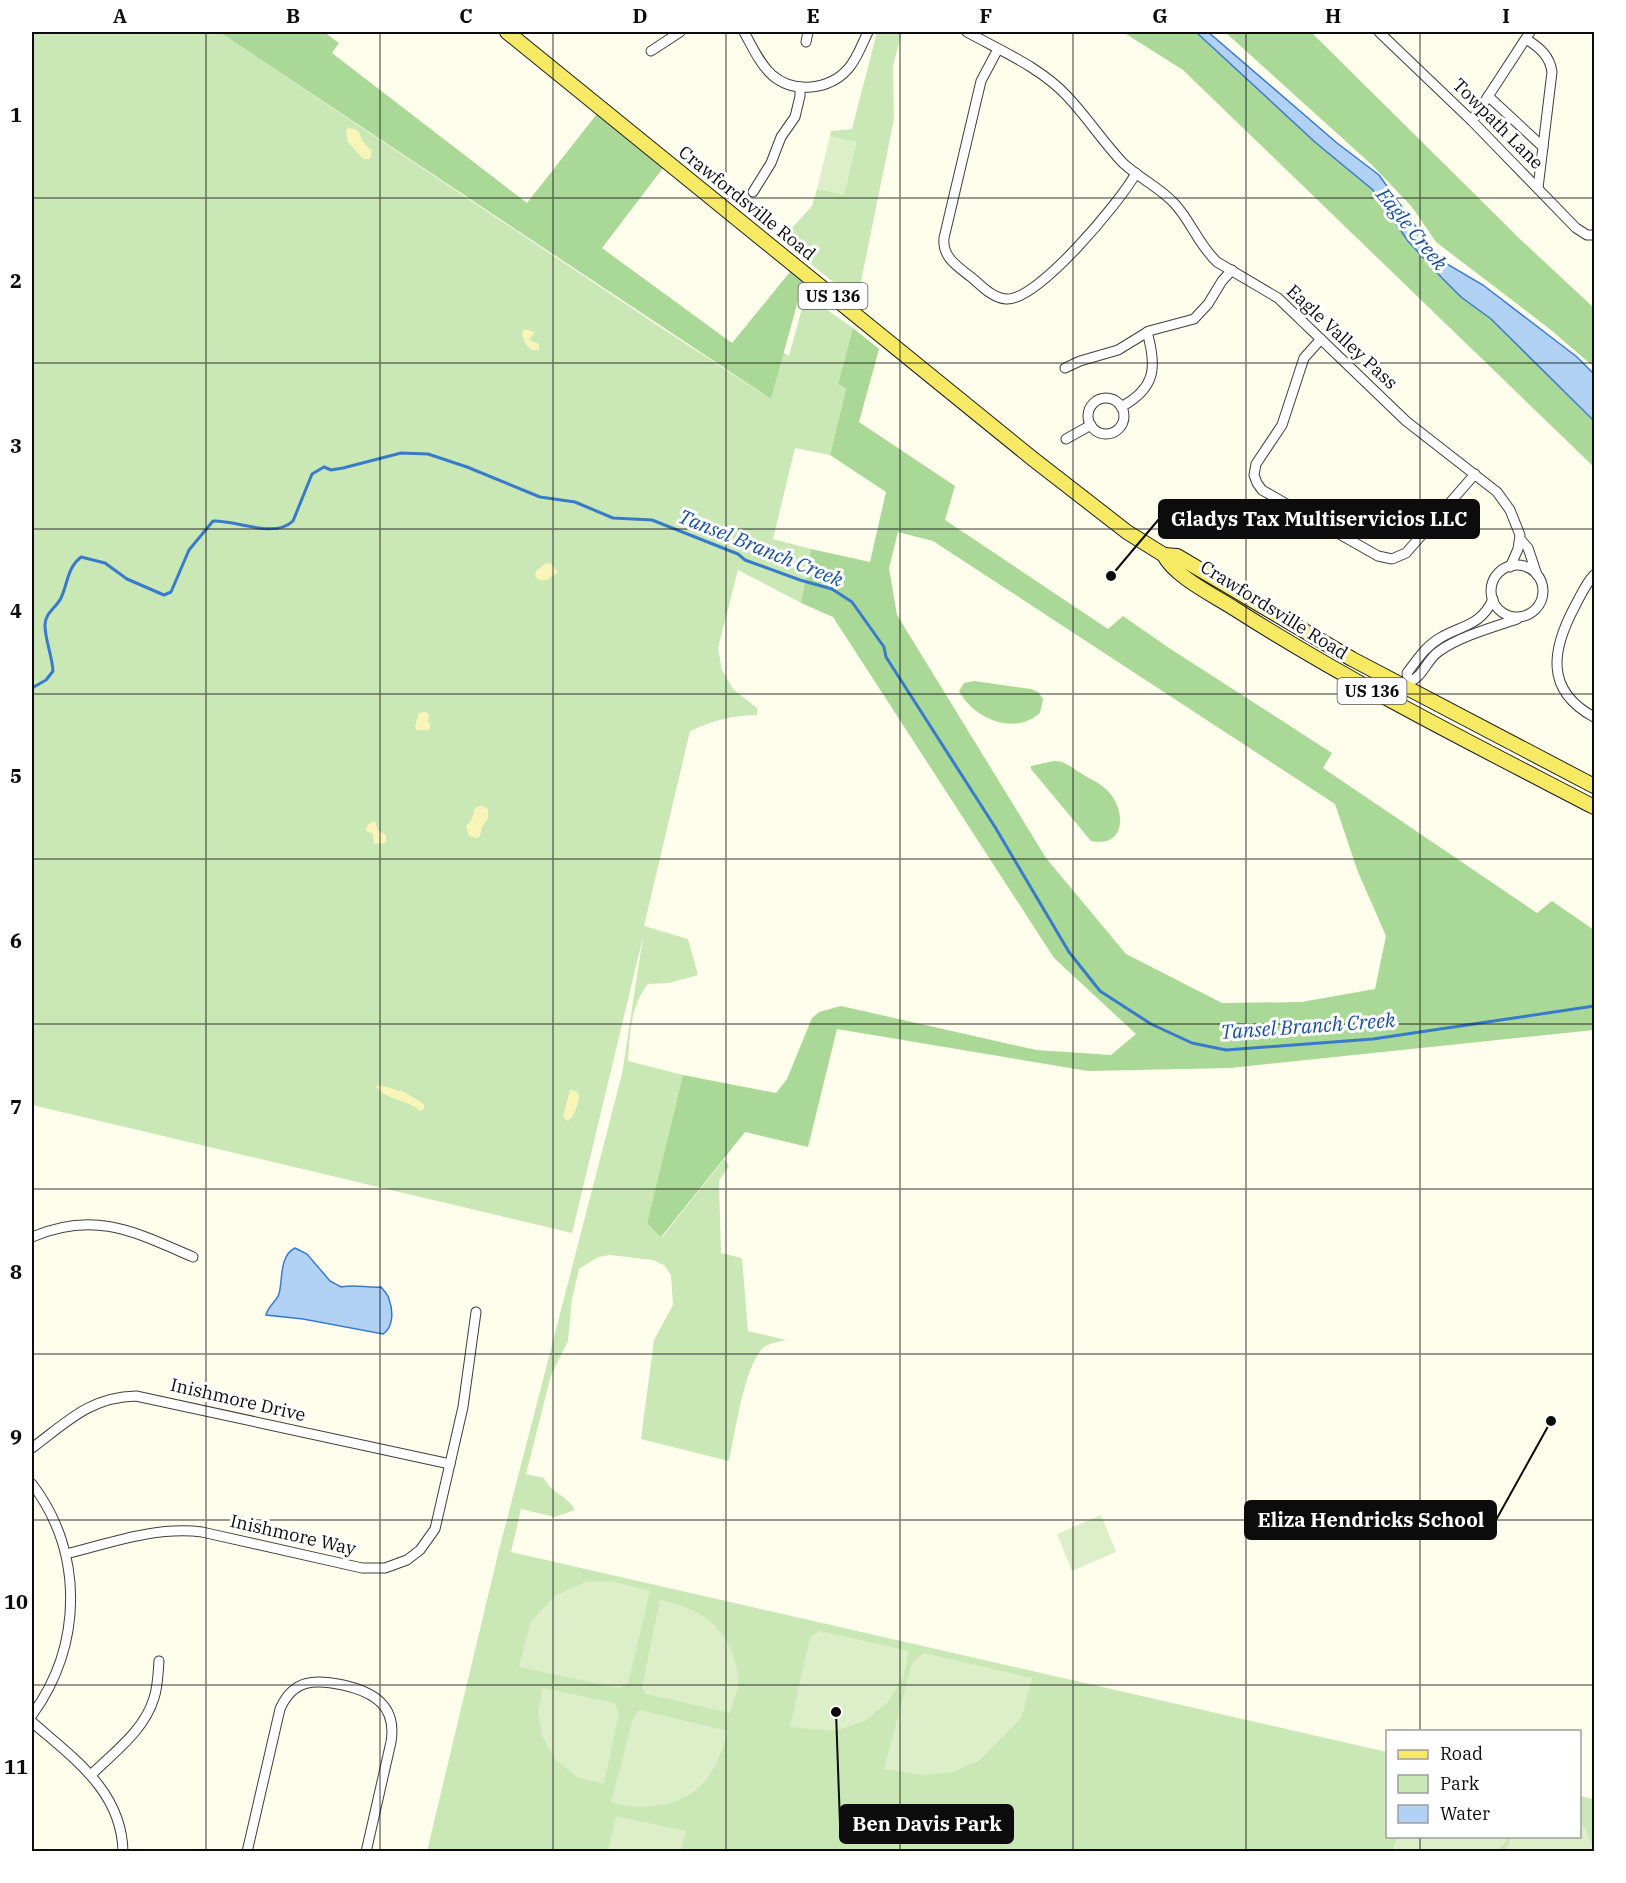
<svg xmlns="http://www.w3.org/2000/svg" width="1626" height="1883" viewBox="0 0 1626 1883" font-family="'IBM Plex Serif',serif">
<rect width="100%" height="100%" fill="#fffeec"/>
<g fill="#c9e8b6">
<path d="M32 32H219L663 329 771 399 783 352 789 356 804 301 809 297 853 328 838 384 846 389 830 455 795 448 773 539 811 549 801 603 738 570 718 648 722 670 733 689 757 708V715C731 716 714 720 690 731L644 926 688 939 698 975 669 983 648 984C630 1006 630 1034 628 1061L683 1075 647 1223 662 1237 724 1159 729 1166 719 1181 721 1253 742 1258 748 1331 786 1340C779 1342 768 1343 763 1348 744 1367 735 1433 729 1461L641 1439 654 1340 673 1305 671 1275 664 1265 653 1260 610 1255 598 1257 579 1269 572 1299 568 1341 551 1375 526 1474 544 1478C553 1495 566 1494 575 1510L555 1517 521 1509 511 1552 1387 1752 1388 1836H1580V1796L1594 1799V1851H427L499 1550 622 1074 643 937 572 1233 32 1105Z"/>
<polygon points="877,32 902,32 893,66 894,119 857,301 781,240 812,206 817,189 844,194 856,143 830,136 831,131 852,129"/>
</g>
<g fill="#aad896" fill-rule="evenodd">
<polygon points="219,32 324,32 339,43 332,53 527,203 600,110 666,164 602,248 732,343 794,267 805,275 771,399"/>
<polygon points="1123,32 1195,32 1373,190 1408,241 1467,302 1493,321 1594,422 1594,467 1183,70"/>
<polygon points="1225,32 1311,32 1521,240 1594,308 1594,367 1551,330 1436,242 1412,207 1372,165"/>
<path d="M853 328 879 349 859 422 955 486 945 520 1108 629 1123 616 1169 648 1332 753 1323 768 1537 913 1552 901 1594 930V1030L1230 1068 1088 1071 837 1029 808 1147 745 1132 661 1237 647 1223 683 1075 776 1093 787 1079 812 1018 819 1012 841 1006 1036 1050 1111 1055 1136 1034 1054 958 833 617 801 603 811 549 870 562 886 492 830 455 846 389 838 384ZM898 532 933 541 1335 804 1358 872 1386 936 1375 989 1301 1002 1222 1003 1126 954 1046 858 897 615 889 568Z"/>
<path d="M974 681 1031 689 1038 692 1043 699 1040 713C1014 736 974 719 959 691L964 683Z"/>
<path d="M1054 761C1065 761 1069 766 1079 772 1088 778 1099 782 1107 790 1127 810 1126 848 1091 841L1031 769V766Z"/>
</g>
<g fill="#f9f5b9">
<path d="M348 128C363 129 358 136 365 144 367 146 370 148 372 151L370 159H363L348 142 346 131Z"/>
<polygon points="524,329 535,332 529,340 539,344 539,350 532,350 527,346 522,335"/>
<polygon points="546,563 551,564 558,572 547,580 539,580 535,576 536,571"/>
<polygon points="425,712 429,714 428,722 430,724 430,730 416,730 415,726 419,713"/>
<path d="M482 806 488 809V818L482 827 480 836 477 838 469 836 466 826C467 824 470 823 471 820 476 814 470 807 482 806Z"/>
<polygon points="375,821 378,830 386,835 386,843 374,844 373,834 366,831 368,824"/>
<path d="M380 1085 404 1092 424 1104V1109L420 1111C409 1100 382 1099 376 1086Z"/>
<path d="M570 1090 576 1091 579 1096C578 1104 575 1116 568 1121L563 1117Z"/>
</g>
<g fill="#dcefc8">
<polygon points="830,136 856,142 844,195 817,189"/>
<polygon points="1101,1515 1116,1552 1072,1571 1057,1534"/>
<polygon points="611,1581 650,1591 628,1684 619,1688 519,1667 531,1621 555,1596 585,1582"/>
<path d="M660 1600C694 1608 720 1619 732 1653 736 1663 739 1676 738 1686 737 1695 732 1704 730 1713L646 1694 642 1687Z"/>
<polygon points="820,1631 909,1651 903,1678 888,1702 865,1721 835,1731 790,1727 810,1637"/>
<polygon points="924,1653 1032,1678 1022,1717 980,1760 953,1772 925,1775 884,1769 912,1663"/>
<polygon points="543,1688 615,1703 619,1712 604,1784 577,1777 555,1759 543,1738 538,1713"/>
<path d="M640 1710 728 1731C717 1773 698 1803 652 1806 635 1807 627 1807 611 1802L634 1715Z"/>
<polygon points="616,1816 686,1831 681,1851 608,1851"/>
<polygon points="1580,1822 1585,1828 1594,1851 1506,1851 1511,1837 1580,1836"/>
<polygon points="1397,1837 1397,1836 1508,1837 1504,1844 1496,1851 1392,1851"/>
</g>
<g fill="#b1d1f5" stroke="#397bcb" stroke-width="1.5">
<polygon points="1196,32 1208,32 1337,143 1379,175 1432,249 1447,264 1483,285 1577,357 1594,374 1594,421 1491,319 1461,297 1442,278 1408,241 1373,190 1316,143"/>
<path d="M295 1248 307 1254 330 1281 341 1287C355 1284 367 1288 381 1287 383 1290 388 1294 389 1299 393 1310 394 1327 383 1334L303 1319 266 1315C268 1306 276 1302 279 1294 283 1279 279 1256 295 1248Z"/>
</g>
<g fill="none" stroke-linecap="round" stroke-linejoin="round">
<path stroke="#397bcb" stroke-width="3" d="M32 688 46 680 53 671C52 655 45 640 45 625 45 613 56 608 61 598 68 583 67 568 81 557L105 563 127 579 164 595 171 592 189 550 213 521C237 520 274 539 293 521L312 474 324 467 331 470 343 468 401 453 428 454 467 467 540 497 575 502 613 518 652 520 738 554 745 560 800 580 832 589 852 602 884 647 886 657 995 827 1069 952 1100 991 1151 1024 1192 1043 1226 1050 1373 1039 1594 1006"/>
<g stroke="#3f3f3f" stroke-width="11">
<g id="minor">
<path d="M744 32C752 46 759 63 772 75 794 94 829 90 848 69 857 59 862 44 868 32"/>
<path d="M967 32C1001 51 1040 67 1067 96 1087 117 1103 142 1123 163 1139 178 1159 187 1174 203 1191 221 1198 244 1217 262L1278 298 1406 421 1497 492 1510 510 1520 535 1518 549 1510 567"/>
<polyline points="1379,32 1472,121 1576,228 1587,235 1594,235"/>
<path d="M1526 39C1539 47 1550 56 1552 72L1538 188"/>
<polyline points="806,42 808,32"/>
<path d="M998 49 981 81 944 238C942 257 957 266 971 277 981 285 992 298 1006 299 1037 302 1121 201 1136 173"/>
<polyline points="651,51 680,32"/>
<polyline points="1488,96 1543,147"/>
<polyline points="1472,121 1530,32"/>
<polyline points="753,192 771,163 781,137 795,117 800,96 800,87"/>
<polyline points="1321,339 1304,358 1282,425 1256,464 1254,475 1257,483 1262,490 1378,556 1392,559 1406,553 1475,474"/>
<polyline points="1065,368 1080,361 1118,350 1149,331 1194,319 1208,304 1222,281 1232,270"/>
<circle cx="1106" cy="416" r="18"/>
<path d="M1121 407C1156 388 1157 367 1147 332"/>
<polyline points="1066,439 1091,425"/>
<polyline points="1521,540 1528,548 1537,575"/>
<circle cx="1517" cy="591" r="26"/>
<path d="M1594 575C1586 583 1581 595 1575 606 1552 649 1544 690 1594 717"/>
<path d="M1409 682C1423 677 1426 661 1438 652 1458 637 1493 627 1517 619"/>
<path d="M1397 704 1409 682 1407 673C1417 660 1426 646 1440 638 1462 625 1481 626 1493 599"/>
<path d="M32 1237C95 1210 135 1232 193 1257"/>
<path d="M32 1448C67 1422 90 1397 136 1396L450 1464"/>
<path d="M32 1484C84 1552 83 1646 32 1715"/>
<path d="M66 1554C110 1543 156 1526 202 1532L362 1568H385L407 1560 420 1550 435 1529 463 1407 476 1312"/>
<path d="M32 1722C73 1758 122 1791 123 1852"/>
<path d="M91 1775C114 1752 144 1731 154 1698 158 1686 158 1673 159 1661"/>
<path d="M247 1852 280 1709C293 1679 315 1679 343 1685 374 1692 397 1706 391 1742L366 1852"/>
</g>
</g>
<g stroke="#1d1d1d" stroke-width="16">
<g id="primary">
<polyline points="507,32 1033,459 1127,532 1164,555 1177,556 1352,659 1594,786"/>
<path d="M1164 555C1174 576 1215 596 1235 609 1351 683 1473 744 1594 807"/>
</g>
</g>
<use href="#minor" stroke="#fff" stroke-width="9"/>
<use href="#primary" stroke="#f6e964" stroke-width="14"/>
</g>
<path fill="none" stroke="#0c0c0c" stroke-width="1.5" stroke-opacity="0.55" d="M206 32V1852M380 32V1852M553 32V1852M726 32V1852M900 32V1852M1073 32V1852M1246 32V1852M1420 32V1732M32 198H1594M32 363H1594M32 529H1594M32 694H1594M32 859H1594M32 1024H1594M32 1189H1594M32 1354H1594M32 1520H1594M32 1685H1594M1420 1836V1852"/>
<g text-anchor="middle" stroke-width="6" stroke-linejoin="round" paint-order="stroke">
<g fill="#fff" stroke="#555" stroke-width="1.5">
<rect x="798.5" y="283" width="69" height="26" rx="4.5"/>
<rect x="1337.5" y="678" width="69" height="26" rx="4.5"/>
</g>
<g font-size="16" font-weight="bold" fill="#0c0c0c">
<text x="833" y="302">US 136</text>
<text x="1372" y="697">US 136</text>
</g>
<g font-size="18" fill="#0c0c0c" stroke="#fff">
<text transform="translate(1498 124) rotate(45)" y="6">Towpath Lane</text>
<text transform="translate(747 203) rotate(39)" y="6">Crawfordsville Road</text>
<text transform="translate(1342 337) rotate(43)" y="6">Eagle Valley Pass</text>
<text transform="translate(1274 610) rotate(32)" y="6">Crawfordsville Road</text>
<text transform="translate(238 1400) rotate(13)" y="6">Inishmore Drive</text>
<text transform="translate(293 1535) rotate(13)" y="6">Inishmore Way</text>
</g>
<g font-size="20" font-style="italic" fill="#184e9c" stroke="#fff">
<text transform="translate(1412 229) rotate(51)" y="7">Eagle Creek</text>
<text transform="translate(761 548) rotate(22)" y="7">Tansel Branch Creek</text>
<text transform="translate(1308 1026) rotate(-4)" y="7">Tansel Branch Creek</text>
</g>
</g>
<path fill="none" stroke="#0c0c0c" stroke-width="2" d="M1111 576L1159 519M1551 1421L1496 1520M836 1712L840 1824"/>
<g fill="#0c0c0c" stroke="#fff" stroke-width="2">
<circle cx="1111" cy="576" r="6"/>
<circle cx="1551" cy="1421" r="6"/>
<circle cx="836" cy="1712" r="6"/>
</g>
<g fill="#0c0c0c" stroke="#0c0c0c" stroke-width="2">
<rect x="1159" y="500" width="320" height="38" rx="6"/>
<rect x="1245" y="1501" width="251" height="38" rx="6"/>
<rect x="840" y="1805" width="173" height="38" rx="6"/>
</g>
<g font-size="20" text-anchor="middle" font-weight="bold" fill="#fff">
<text x="1319" y="526">Gladys Tax Multiservicios LLC</text>
<text x="1371" y="1527">Eliza Hendricks School</text>
<text x="927" y="1831">Ben Davis Park</text>
</g>
<rect width="1626" height="1883" fill="none" stroke="#ffffff" stroke-width="66"/>
<rect x="1386" y="1730" width="195" height="108" fill="#ffffff" stroke="#9e9e9e" stroke-width="1.5"/>
<rect x="1398" y="1750" width="30" height="9" fill="#f6e964" stroke="#9e9e9e" stroke-width="1.5"/>
<text x="1440" y="1760" font-size="18" fill="#0c0c0c">Road</text>
<rect x="1398" y="1775" width="30" height="18" fill="#c9e8b6" stroke="#9e9e9e" stroke-width="1.5"/>
<text x="1440" y="1790" font-size="18" fill="#0c0c0c">Park</text>
<rect x="1398" y="1805" width="30" height="18" fill="#b1d1f5" stroke="#9e9e9e" stroke-width="1.5"/>
<text x="1440" y="1820" font-size="18" fill="#0c0c0c">Water</text>
<rect x="33" y="33" width="1560" height="1817" fill="none" stroke="#0c0c0c" stroke-width="2"/>
<g font-size="20" text-anchor="middle" font-weight="bold" fill="#0c0c0c">
<text x="120" y="23">A</text>
<text x="293" y="23">B</text>
<text x="466" y="23">C</text>
<text x="640" y="23">D</text>
<text x="813" y="23">E</text>
<text x="986" y="23">F</text>
<text x="1160" y="23">G</text>
<text x="1333" y="23">H</text>
<text x="1506" y="23">I</text>
<text x="16" y="122">1</text>
<text x="16" y="288">2</text>
<text x="16" y="453">3</text>
<text x="16" y="618">4</text>
<text x="16" y="783">5</text>
<text x="16" y="948">6</text>
<text x="16" y="1114">7</text>
<text x="16" y="1279">8</text>
<text x="16" y="1444">9</text>
<text x="16" y="1609">10</text>
<text x="16" y="1774">11</text>
</g>
</svg>
